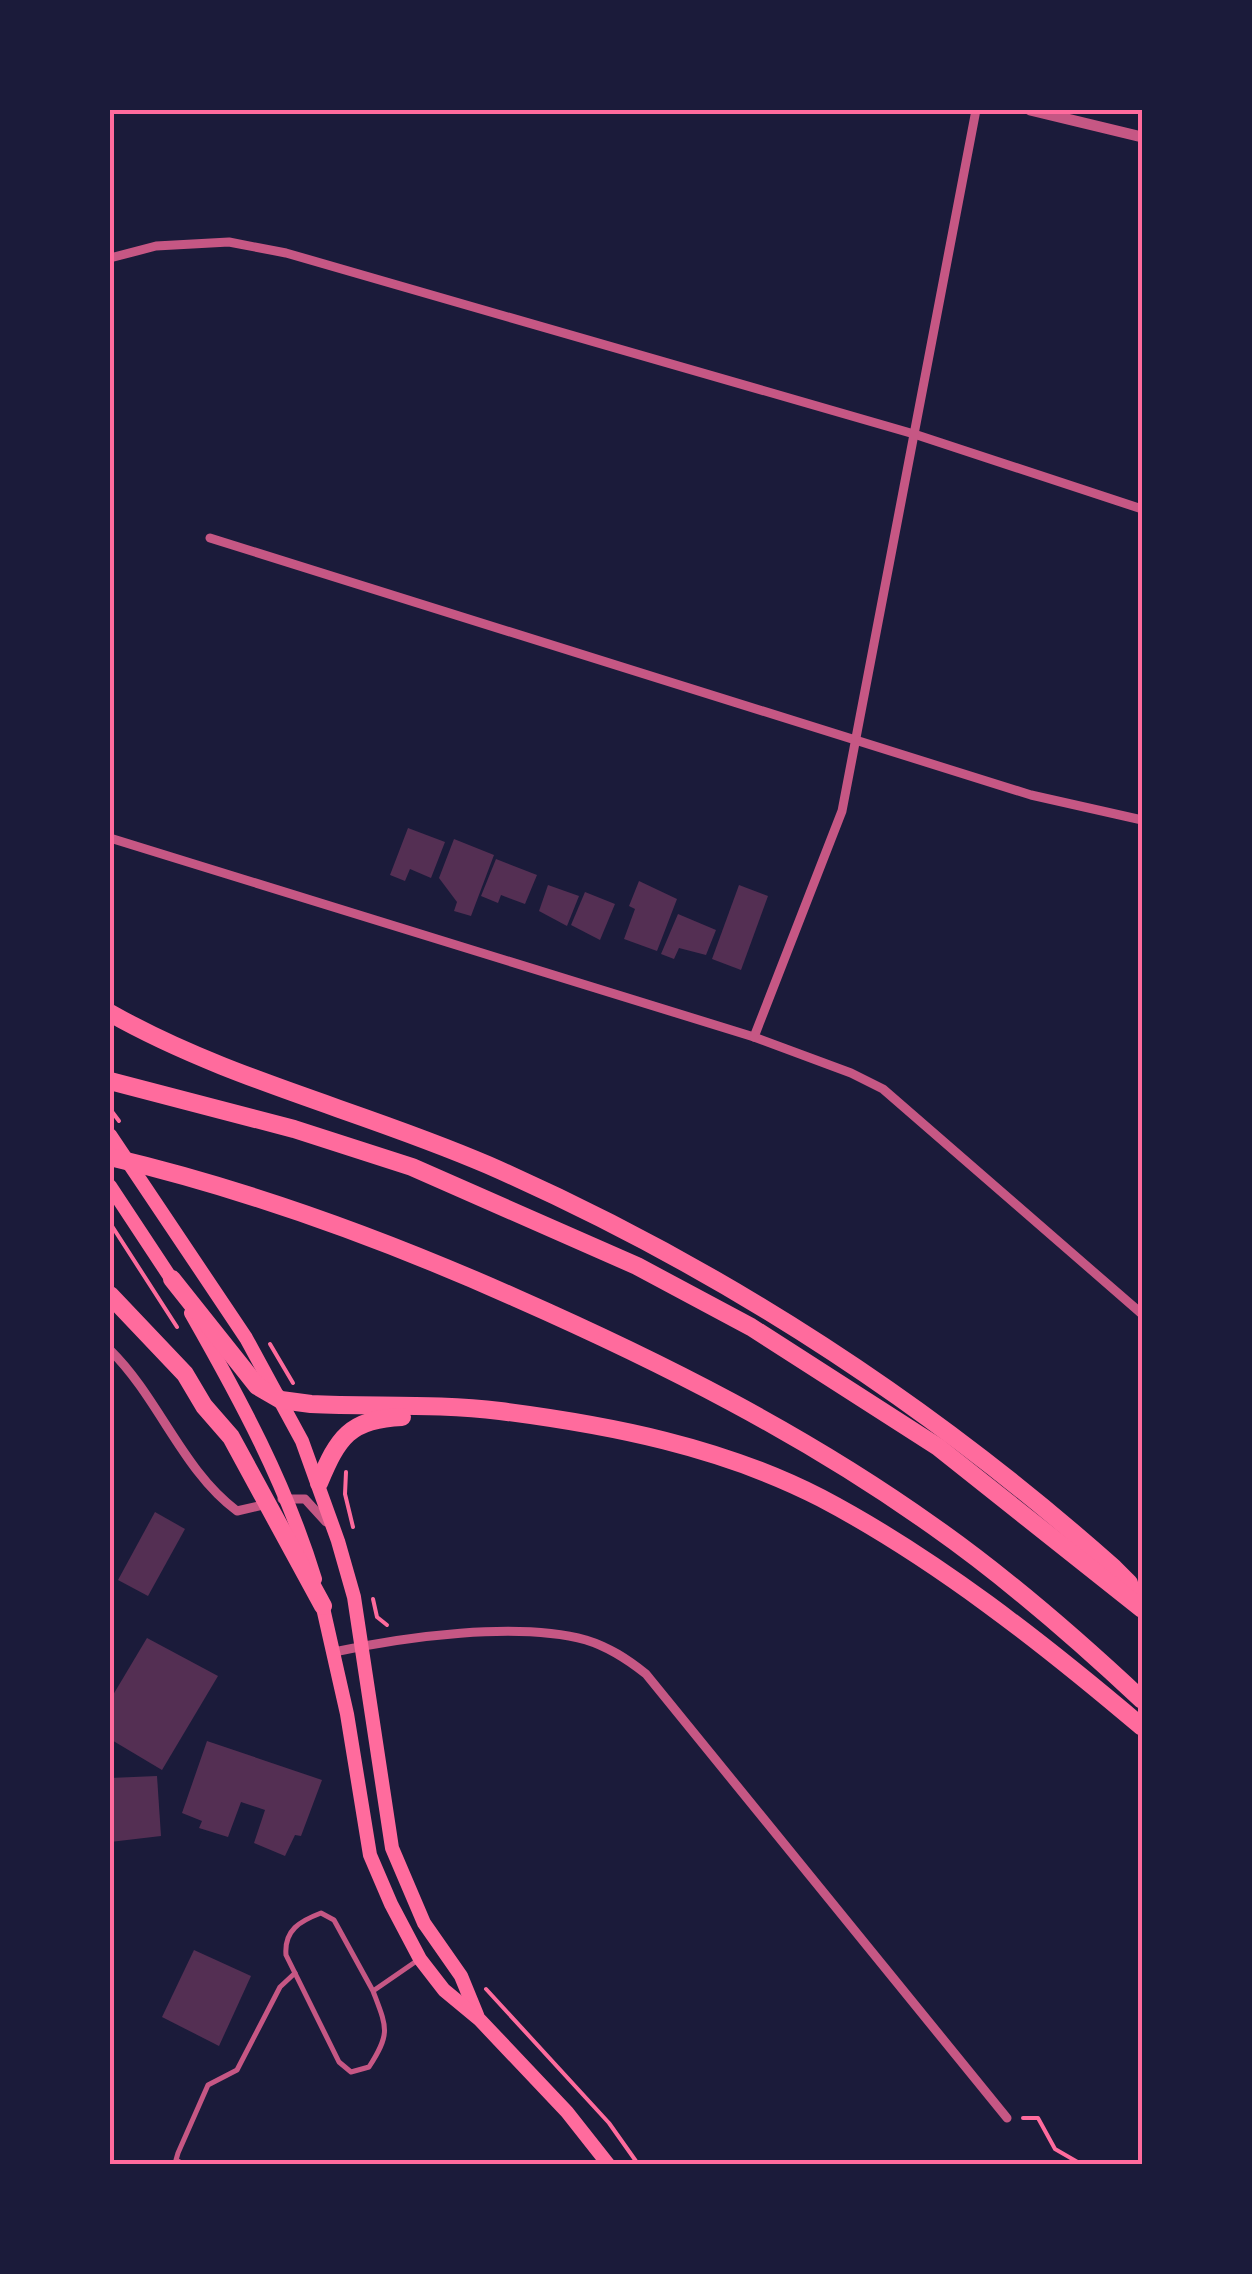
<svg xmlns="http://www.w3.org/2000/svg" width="1252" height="2274" viewBox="0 0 1252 2274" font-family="'Alegreya Sans',sans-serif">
<rect width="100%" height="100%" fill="#1b1b3a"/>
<g fill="#542f53">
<polygon points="408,828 445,842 431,878 410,869 405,881 390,875"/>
<polygon points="454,839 494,855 471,916 454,911 457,902 439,878"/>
<polygon points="496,859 537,875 525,904 501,895 498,903 481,896"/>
<polygon points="639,881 677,899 657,951 624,939 635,909 629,906"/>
<polygon points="548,885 579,896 567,926 539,911"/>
<polygon points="739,885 768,896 741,970 712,959"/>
<polygon points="585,892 615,904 600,940 571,925"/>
<polygon points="678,914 716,930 706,955 679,948 674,959 661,954"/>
<polygon points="155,1512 185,1529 148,1596 118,1580"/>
<polygon points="147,1638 218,1676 162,1770 110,1739 110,1700"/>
<polygon points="207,1741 322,1780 301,1836 295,1835 285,1856 254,1843 265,1810 241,1802 228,1837 199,1828 202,1821 182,1813"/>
<polygon points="157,1776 161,1836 110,1842 110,1778"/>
<polygon points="194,1950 251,1976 219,2046 162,2017"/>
</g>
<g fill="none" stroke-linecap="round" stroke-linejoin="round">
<g stroke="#ff6b9d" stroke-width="4">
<polyline points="110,1109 119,1121"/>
<polyline points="110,1223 177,1327"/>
<polyline points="270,1344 293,1383"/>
<polyline points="346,1472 345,1494 353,1527"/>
<polyline points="373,1599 377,1617 387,1625"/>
<polyline points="486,1989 609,2123 638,2164"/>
<polyline points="1023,2118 1038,2118 1055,2149 1081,2164"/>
</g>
<g stroke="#c65784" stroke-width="5">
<path d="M373 1991C387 2028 391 2033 369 2067L351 2072 339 2062 286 1955C284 1930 300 1921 321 1913L334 1920 373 1991 418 1960"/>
<polyline points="183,2164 176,2160 178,2153 208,2085 237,2070 280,1987 295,1973"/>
</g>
<g stroke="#c65784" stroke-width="9">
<polyline points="110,258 156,246 229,242 286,253 914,434 1142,509"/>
<polyline points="210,538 1031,795 1142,820"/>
<polyline points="110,838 754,1037 851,1073 883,1089 1142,1314"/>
<polyline points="754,1037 842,811 976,110"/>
<path d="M110 1350C159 1398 182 1470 237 1511L267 1504"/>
<polyline points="282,1499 305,1499 326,1522"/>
<path d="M334 1652C404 1637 517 1621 586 1640 609 1647 627 1659 646 1674L1007 2118"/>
</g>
<polyline stroke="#c65784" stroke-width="11" points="1030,110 1142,137"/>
<g stroke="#ff6b9d" stroke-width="14">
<polyline points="110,1135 246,1338 302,1441 338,1541 354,1597 392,1848 424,1923 461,1976 477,2015"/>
<polyline points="110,1186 176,1286"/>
<path d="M191 1313C240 1399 286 1484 315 1579"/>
<polyline points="321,1599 347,1714 370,1855 391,1904 420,1959 444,1990 479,2019 567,2112 608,2164"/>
</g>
<g stroke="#ff6b9d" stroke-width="18">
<path d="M110 1013C228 1080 364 1111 488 1165 720 1267 925 1400 1114 1568L1129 1583 1132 1600"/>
<polyline points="110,1081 294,1129 412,1167 637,1266 751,1327 938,1447 1142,1609"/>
<path d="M110 1157C250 1190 384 1239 516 1298 661 1362 804 1434 933 1526 1007 1578 1076 1638 1142 1700"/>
<path d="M172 1279 257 1386 281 1400 311 1404C373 1407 438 1403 500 1411 610 1425 722 1447 821 1498 935 1558 1044 1644 1142 1727"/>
<polyline points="110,1295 185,1374 204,1406 231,1437 323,1606"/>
<path d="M319 1483C338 1438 349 1419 402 1417"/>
</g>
</g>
<rect width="1252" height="2274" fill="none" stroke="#1b1b3a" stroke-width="225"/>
<rect x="112" y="112" width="1028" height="2050" fill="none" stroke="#ff6b9d" stroke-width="4"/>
</svg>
